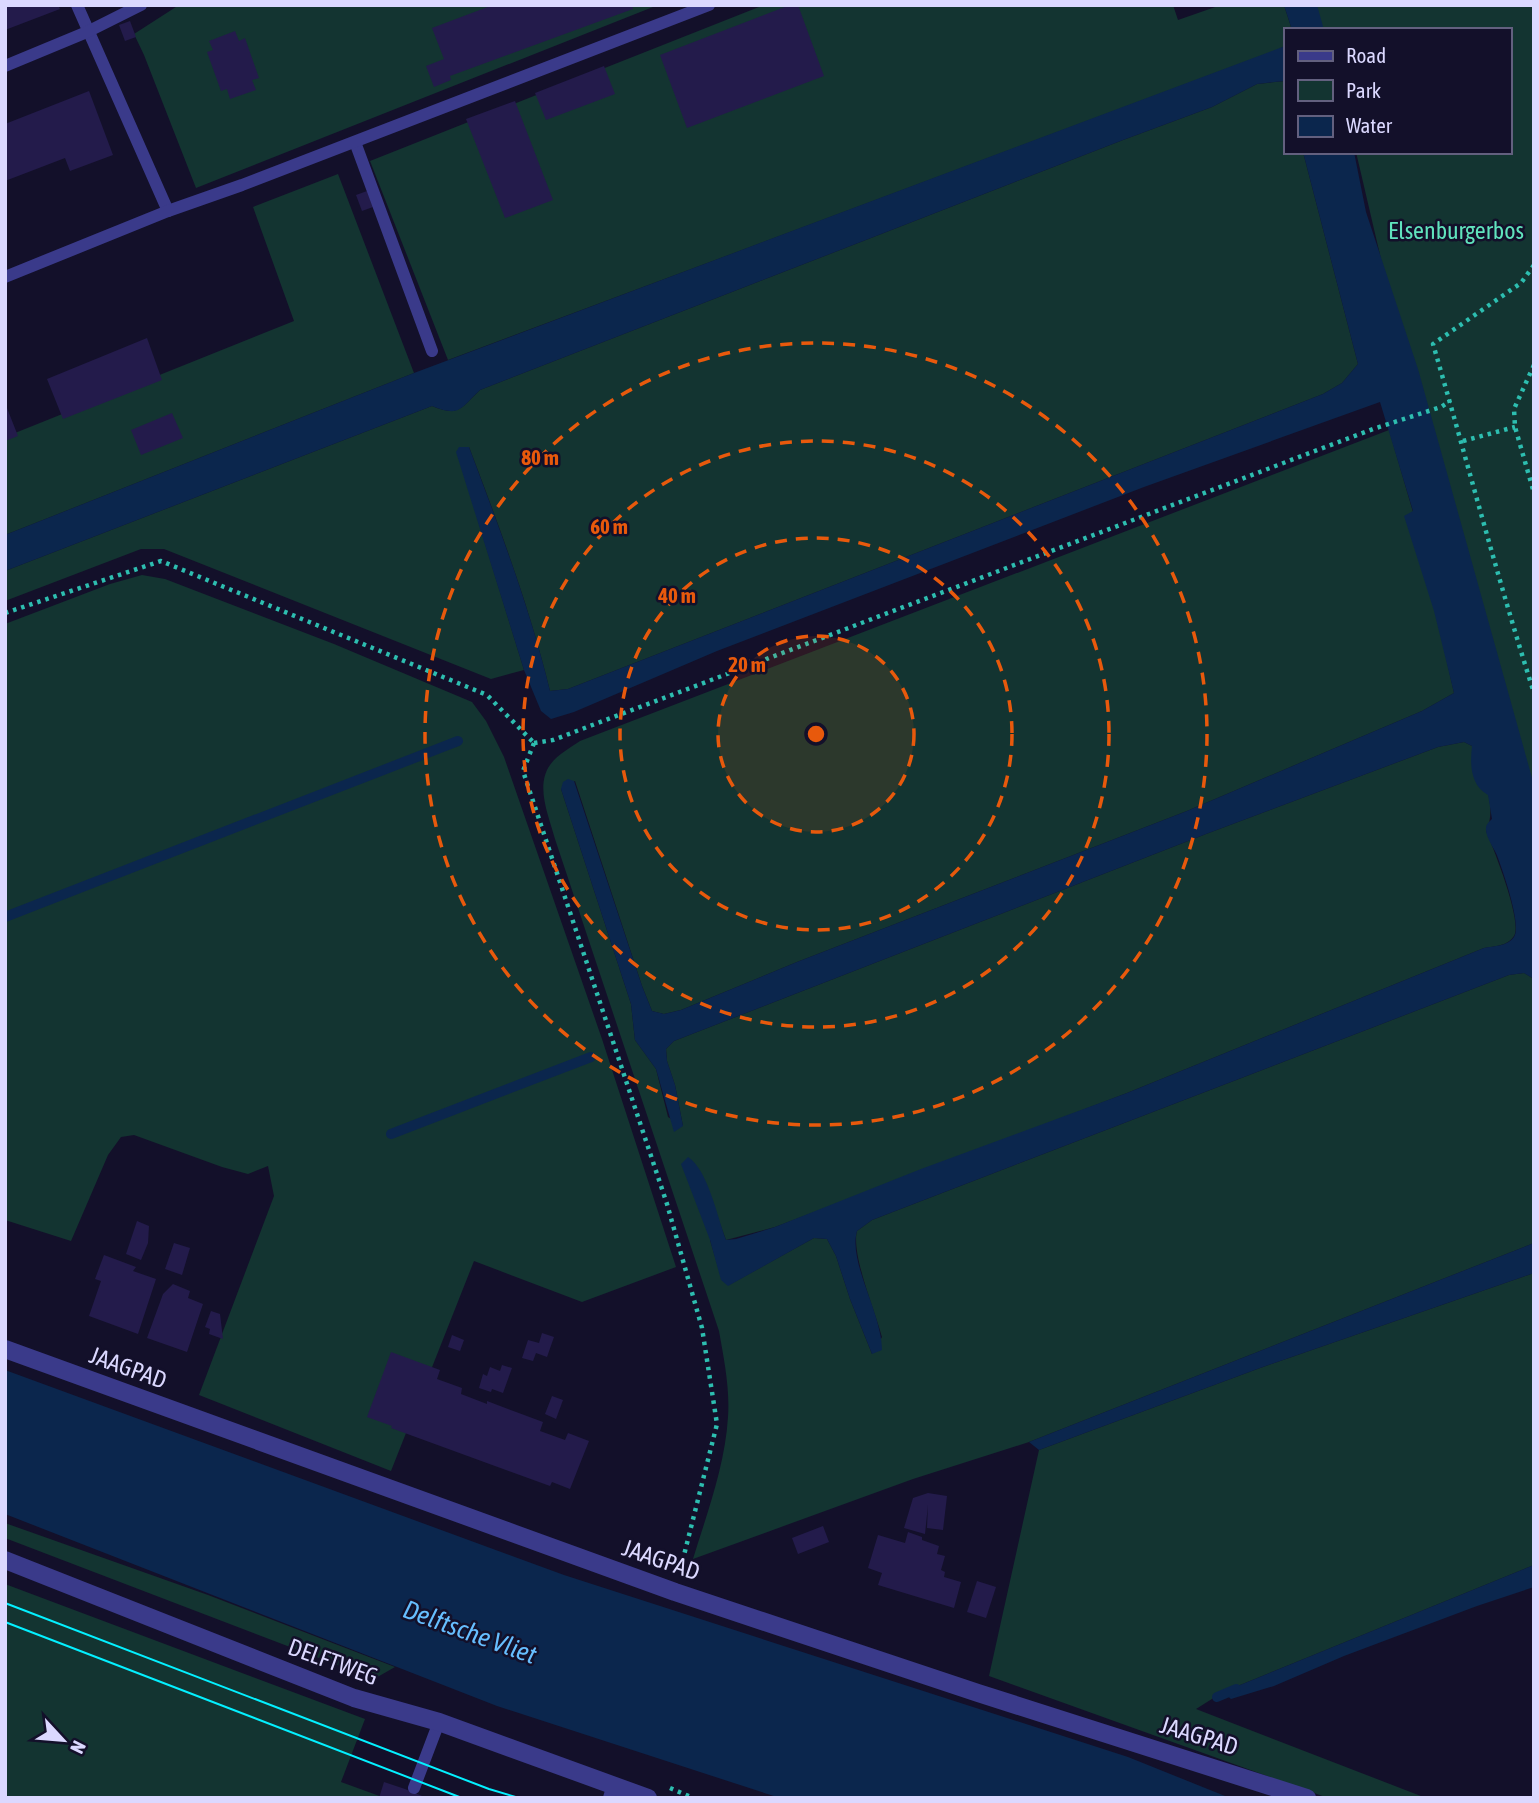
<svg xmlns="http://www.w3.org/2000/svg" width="1539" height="1803" viewBox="0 0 1539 1803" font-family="'Asap Condensed',sans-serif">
<rect width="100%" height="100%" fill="#13102a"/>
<g fill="#133431">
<polygon points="179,5 658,5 196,188 144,55 134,34"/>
<polygon points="764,5 1173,5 1178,20 1221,5 1284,5 1292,30 1285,30 1285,46 1277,50 448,360 370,161"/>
<polygon points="1312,5 1534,5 1534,914 1356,152 1509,152 1509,30 1321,30"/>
<path d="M1285 81V152H1303L1358 364 1342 383 1323 394 568 689 550 691C530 608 499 526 469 447L457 452 524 670 491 679 164 549H141L5 601V571L432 406C459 417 460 409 480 390L1123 140 1212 107 1257 84Z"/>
<polygon points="338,174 414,373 5,535 5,437 294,321 253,207"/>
<path d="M1389 430 1413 512 1454 693 1422 711 1187 811 797 962 681 1010 664 1014 652 1011 642 986 575 781 561 789 631 1004 635 1040 656 1069 668 1117 683 1126 675 1085 667 1061 666 1049 674 1041 1206 834 1438 747 1464 742 1472 746C1480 771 1499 805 1486 831 1493 847 1523 922 1514 936 1508 946 1495 946 1484 948L1127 1093 775 1227 726 1240 715 1210 710 1240 722 1280 729 1285 814 1238 827 1239 836 1256 850 1299 872 1354 882 1337C875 1311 851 1254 857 1231L872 1220 1509 975 1524 973 1534 979V1243L1029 1442 913 1479 693 1559C707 1513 725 1466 728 1417 730 1389 724 1359 719 1331L555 839C549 817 535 786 550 765 557 755 570 748 580 741Z"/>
<polygon points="142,575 165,579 334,644 472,702 486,721 504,757 602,1039 676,1267 582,1302 474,1261 391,1471 199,1395 274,1196 268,1166 248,1174 222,1167 134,1135 121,1137 108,1155 71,1241 5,1220 5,920 24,912 5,918 5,624 110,584"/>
<polygon points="1534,1273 1534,1565 1223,1692 1196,1709 1426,1798 1328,1798 989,1676 1039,1450 1260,1368"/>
<polygon points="5,1523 208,1595 395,1667 374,1679 5,1538"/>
<polygon points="5,1584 365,1719 341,1782 385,1798 5,1798"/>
</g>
<g fill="#0b264d">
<polygon points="1284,5 1317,5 1324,30 1292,30"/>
<path d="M1285 46V83L1284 81 1257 84 1212 107 1123 140 480 390C459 410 460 417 432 406L5 571V535L414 373Z"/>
<path d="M1303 152H1354L1366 212 1418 369 1534 785V979L1524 973 1509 975 872 1220 857 1231C848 1262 882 1313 882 1350L872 1354 850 1299 836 1256 827 1239 814 1238 728 1286 721 1280 710 1240 681 1164 688 1157C708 1170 717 1216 726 1240L736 1239 775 1227 921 1169 1127 1093 1484 948C1494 946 1508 946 1514 937 1522 925 1503 872 1498 858 1495 849 1485 837 1486 828 1486 824 1490 821 1492 819L1488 795C1470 785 1470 764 1472 746L1464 742 1438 747 1206 834 674 1041 666 1049 667 1061 675 1085 683 1126 674 1132 656 1069 635 1040 631 1004 561 789 563 782 568 779 574 781 642 986 652 1011 664 1014 681 1010 797 962 1187 811 1422 711 1454 693 1434 611 1404 516 1413 511 1380 402 1144 487 717 651 574 712 551 719 541 711 524 670 456 452 459 447H469C499 527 530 608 550 691L568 689 1323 394 1342 383 1358 364Z"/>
<polygon points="1534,1243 1534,1273 1260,1368 1039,1450 1029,1442"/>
<polygon points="5,1370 564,1575 1128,1757 1230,1798 780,1798 497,1706 5,1514"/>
<polygon points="1534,1565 1534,1587 1477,1606 1344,1656 1274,1686 1231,1699 1223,1692"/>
</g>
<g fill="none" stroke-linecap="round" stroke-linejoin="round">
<g stroke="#0b264d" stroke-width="10">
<polyline points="5,917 458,741"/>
<polyline points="391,1134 591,1057"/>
<polyline points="1217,1697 1236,1689"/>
</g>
</g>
<g fill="#231b4b">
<polygon points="5,5 58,5 60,9 5,30"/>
<polygon points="493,5 632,5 633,9 450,76 451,80 434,87 426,66 444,59 432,28"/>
<polygon points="790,5 798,5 824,76 687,128 660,55"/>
<polygon points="130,21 136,37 125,41 119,25"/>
<polygon points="235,31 239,41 245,38 259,78 252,80 256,90 230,99 227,89 221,91 207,52 213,50 209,41"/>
<polygon points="604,66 615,94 546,120 535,93"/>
<polygon points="89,91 113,155 70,171 65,158 5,181 5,124"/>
<polygon points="515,101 553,200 505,218 466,119"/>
<polygon points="367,191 373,207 362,211 356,195"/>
<polygon points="147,338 162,380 63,419 47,379"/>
<polygon points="5,403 18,436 5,441"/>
<polygon points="172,413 183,438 141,455 131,430"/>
<polygon points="137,1221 149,1226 148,1243 141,1260 126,1254"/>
<polygon points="174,1243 190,1248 182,1275 165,1269"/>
<polygon points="104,1255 136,1267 133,1271 156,1279 138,1334 89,1316 101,1281 95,1279"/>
<polygon points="173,1284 190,1291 188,1298 203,1304 187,1352 147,1338 163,1294"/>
<polygon points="211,1311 220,1314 223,1339 209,1334 210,1329 205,1327"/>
<polygon points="542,1333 554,1337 547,1357 536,1353 533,1361 522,1358 528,1340 539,1343"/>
<polygon points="452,1335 464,1340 460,1351 448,1347"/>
<polygon points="391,1352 440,1370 437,1379 462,1388 461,1394 487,1404 487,1401 543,1422 540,1431 565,1440 568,1433 589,1441 570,1489 552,1482 550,1486 391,1428 392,1426 367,1417"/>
<polygon points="502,1365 512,1368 503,1393 492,1389 491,1392 479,1388 483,1374 487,1376 490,1367 500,1371"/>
<polygon points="552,1396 563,1400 556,1419 545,1414"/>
<polygon points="928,1493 947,1496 943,1530 927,1528 928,1505 925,1534 904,1528 913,1498"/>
<polygon points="823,1526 829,1542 798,1554 792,1538"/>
<polygon points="908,1532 922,1537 922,1540 939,1546 937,1554 945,1556 941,1570 945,1572 944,1577 961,1582 954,1608 878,1585 882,1573 868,1568 878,1535 905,1543"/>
<polygon points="977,1581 996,1587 986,1618 967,1612"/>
<polygon points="384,1782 405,1789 427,1798 379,1798"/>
</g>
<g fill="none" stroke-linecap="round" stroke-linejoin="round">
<g stroke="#2dbeb0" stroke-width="4.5" stroke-dasharray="3.5 5" stroke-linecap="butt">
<path d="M1534 265 1521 283 1433 344C1467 460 1497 577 1534 693"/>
<polyline points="1534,365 1514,409 1515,427 1534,493"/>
<polyline points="1463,441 1515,427"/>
<polyline points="5,613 161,561 487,695 534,743"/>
<polyline points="534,743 553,740 1373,429 1441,407 1450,401"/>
<polyline points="534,743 523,771 667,1204 702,1328 717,1424 681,1567"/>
<polyline points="670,1788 693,1798"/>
</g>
<g stroke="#3a3a8a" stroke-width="12">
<polyline points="77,5 168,211"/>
<polyline points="5,66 87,32 141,5"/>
<polyline points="355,142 432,351"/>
<polyline points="5,277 168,211 242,185 709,5"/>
<polyline points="414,1788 439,1722"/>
<polyline points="609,1798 613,1784"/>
</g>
<g stroke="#3a3a8a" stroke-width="18">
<polyline points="5,1349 675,1592 978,1693 1307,1798"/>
<polyline points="5,1560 354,1698 439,1722 648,1798"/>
</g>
<g stroke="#04f0ff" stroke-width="2">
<polyline points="5,1603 489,1789 519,1798"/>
<polyline points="5,1622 462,1798"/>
</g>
</g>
<circle cx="816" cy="734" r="98" fill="#e8590c" fill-opacity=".12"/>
<g fill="none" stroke="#e8590c" stroke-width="3.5" stroke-dasharray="12 9">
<circle cx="816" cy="734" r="98"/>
<circle cx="816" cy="734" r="196"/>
<circle cx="816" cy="734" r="293"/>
<circle cx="816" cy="734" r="391"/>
</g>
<g text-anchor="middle" stroke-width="5" stroke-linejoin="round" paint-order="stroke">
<g font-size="24" fill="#60e3bd" stroke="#13102a">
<text x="1456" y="239">Elsenburgerbos</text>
</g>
<g font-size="24" fill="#dbd8ff" stroke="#13102a">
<text transform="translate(128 1368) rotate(20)" y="8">JAAGPAD</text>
<text transform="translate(661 1560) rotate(19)" y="8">JAAGPAD</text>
<text transform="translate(333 1662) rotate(20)" y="8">DELFTWEG</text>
<text transform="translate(1199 1736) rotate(17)" y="8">JAAGPAD</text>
</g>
<g font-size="26" font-style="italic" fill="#66beff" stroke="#13102a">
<text transform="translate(470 1632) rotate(20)" y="9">Delftsche Vliet</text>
</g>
</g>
<circle cx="816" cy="734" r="10" fill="#e8590c" stroke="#13102a" stroke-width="3.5"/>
<g font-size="21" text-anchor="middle" font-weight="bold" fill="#e8590c" stroke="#13102a" stroke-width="5" stroke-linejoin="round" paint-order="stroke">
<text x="540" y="465">80 m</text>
<text x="609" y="534">60 m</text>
<text x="677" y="603">40 m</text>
<text x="747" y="672">20 m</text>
</g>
<rect width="1539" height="1803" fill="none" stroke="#dbd8ff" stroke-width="14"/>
<rect x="1284" y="28" width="228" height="126" fill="#13102a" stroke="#63607f" stroke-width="2"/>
<rect x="1298" y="51" width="35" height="10" fill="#3a3a8a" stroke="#63607f" stroke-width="2"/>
<text x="1346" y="63" font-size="21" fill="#dbd8ff">Road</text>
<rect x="1298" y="80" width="35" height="21" fill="#133431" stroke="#63607f" stroke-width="2"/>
<text x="1346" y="98" font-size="21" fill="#dbd8ff">Park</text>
<rect x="1298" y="116" width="35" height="21" fill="#0b264d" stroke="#63607f" stroke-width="2"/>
<text x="1346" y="133" font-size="21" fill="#dbd8ff">Water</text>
<g transform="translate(63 1740) rotate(116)" stroke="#13102a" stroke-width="5" paint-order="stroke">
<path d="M0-5L12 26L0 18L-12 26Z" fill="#dbd8ff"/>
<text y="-10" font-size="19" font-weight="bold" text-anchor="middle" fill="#dbd8ff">N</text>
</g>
</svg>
